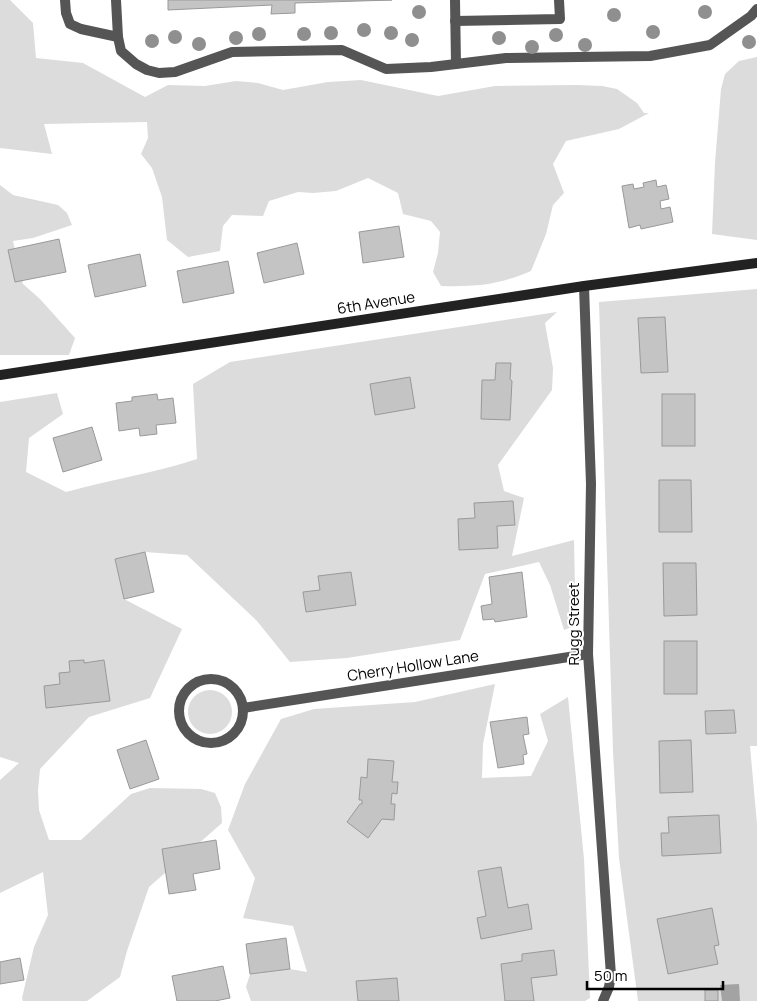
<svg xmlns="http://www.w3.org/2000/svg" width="757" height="1001" viewBox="0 0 757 1001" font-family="Manrope,sans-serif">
<rect width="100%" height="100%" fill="#fff"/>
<g fill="#dcdcdc">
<path d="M0 0H10L33 23 36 58 83 63 145 97 168 85 205 86 236 81 258 83 283 90 328 82 361 80 438 96 495 86 577 85 602 86 617 89 637 103 644 113H649L619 129 566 141 553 164 564 193 553 205 546 234 531 271C498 285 476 287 441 286L433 272 438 253 440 232 431 221 403 214 398 193 368 178 336 191 313 193 298 192 269 201 263 216 232 215 223 226 220 251 188 257 167 240 162 197 152 168 141 154 148 138 147 122 44 124 52 154 0 148Z"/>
<polygon points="757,57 757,240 712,234 715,163 721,89 725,74 739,61"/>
<polygon points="0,185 13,195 58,205 67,213 72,225 33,238 13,241 23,284 40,299 75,338 69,355 0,355"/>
<polygon points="757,289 757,746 750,746 757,824 757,1001 638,1001 619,858 613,752 599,302"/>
<path d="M557 312 545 323 553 368 552 390 498 465 504 491 524 498 512 556 574 540 575 590 572 627 564 630 550 585 539 562 485 574 460 640 347 658 290 662 257 621 187 555 145 552 115 559 124 599 182 629 150 698 89 717 40 769 38 790 39 810 49 840H81L131 794 150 788 201 789 215 793 221 807 222 823 149 887 127 951 120 977 87 1001H23L22 998 34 947 48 915 43 872 0 893V780L19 763 0 757V402L57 393 63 414 29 438 26 472 66 492C109 480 154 473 197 459L193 384 230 362Z"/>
<polygon points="495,684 483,744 482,778 531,776 548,741 540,714 568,697 584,859 590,998 585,1001 251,1001 246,987 250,974 290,969 307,972 293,926 243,918 255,878 228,830 245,784 281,719 314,709 415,702"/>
<circle cx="210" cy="712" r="22"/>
</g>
<polygon fill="#a3a3a3" points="739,984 740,1001 722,1001 720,985"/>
<g fill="#c4c4c4" stroke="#999">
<polygon points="168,0 392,0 295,3 295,13 271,14 272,5 168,10"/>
<polygon points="656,180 657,187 666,185 669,199 660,201 661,209 670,207 673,222 641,229 640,225 629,228 622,186 633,184 634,189 644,187 643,183"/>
<polygon points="399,226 404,257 363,263 359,232"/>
<polygon points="59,239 66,272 15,282 8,250"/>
<polygon points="297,243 304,274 264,283 257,253"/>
<polygon points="140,254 146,286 95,297 88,265"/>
<polygon points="228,261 234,293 183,303 177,271"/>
<polygon points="665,317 668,372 641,373 638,318"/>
<polygon points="496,363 511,363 510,379 512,381 510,420 481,419 482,380 495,380"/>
<polygon points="410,377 415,408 375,415 370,384"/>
<polygon points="157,394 158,400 173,398 176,423 156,425 157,434 140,436 139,428 119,431 116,403 132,401 132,397"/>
<rect x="662" y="394" width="33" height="52"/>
<polygon points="92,427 102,460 63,472 53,438"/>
<polygon points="659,480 691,480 692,532 659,532"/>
<polygon points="513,501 515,525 497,526 498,548 459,550 458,519 475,518 474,503"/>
<polygon points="145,552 154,592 124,599 115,559"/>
<polygon points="663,563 696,563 697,615 664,616"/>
<polygon points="351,572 356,605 306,612 303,592 320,590 318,576"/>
<polygon points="522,572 527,617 495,622 494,619 483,620 481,606 492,604 489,577"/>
<rect x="664" y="641" width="33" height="53"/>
<polygon points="84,660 84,663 104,660 110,701 46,708 44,686 60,684 59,673 70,672 69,661"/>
<polygon points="734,710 736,733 706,734 705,711"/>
<polygon points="527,717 529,734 523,735 527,754 523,755 524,764 498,768 490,722"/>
<polygon points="146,740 159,779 130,789 117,750"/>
<polygon points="691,740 693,792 660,793 659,741"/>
<polygon points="368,759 394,761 392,782 398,782 397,794 392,793 391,804 395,804 394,820 382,819 368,838 347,822 360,804 362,804 362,800 359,800 361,777 367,778"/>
<polygon points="719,815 721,853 662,856 661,833 669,833 668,817"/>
<polygon points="216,840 220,869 193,874 196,890 169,894 162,849"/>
<polygon points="501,867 508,908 528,904 532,929 481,939 477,918 486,916 478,871"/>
<polygon points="712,908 719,945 714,946 718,964 668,974 657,919"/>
<polygon points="286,938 290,969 250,974 246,944"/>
<polygon points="554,950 557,975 531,978 534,1001 505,1001 501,964 522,961 522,954"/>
<polygon points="20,958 24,980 0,984 0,962"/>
<polygon points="223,966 230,998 215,1001 177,1001 172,976"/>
<polygon points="397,978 399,1001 358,1001 356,981"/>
<rect x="705" y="990" width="13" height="11"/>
</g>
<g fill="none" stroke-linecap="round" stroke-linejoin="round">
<g stroke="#555" stroke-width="10">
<polyline points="65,0 66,13 70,24 81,29 118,37"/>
<polyline points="455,21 560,19 559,0"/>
</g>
<g stroke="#555" stroke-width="10">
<polyline points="116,0 118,37 121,51 136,64 147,70 159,73 175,72 232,52 342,50 386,69 431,67 506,58 650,56 710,45 751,16 757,9"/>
<polyline points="455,0 456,64"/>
<polyline points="584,286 591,484 588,654 611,975 609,987 603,1001"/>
<circle cx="211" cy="711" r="32"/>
<polyline points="243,708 588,654"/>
</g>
<polyline stroke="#222" stroke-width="10" points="0,375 584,286 757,263"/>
</g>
<g fill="#8f8f8f">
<circle cx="419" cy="12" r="7"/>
<circle cx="705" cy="12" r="7"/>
<circle cx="614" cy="15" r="7"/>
<circle cx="364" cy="30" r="7"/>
<circle cx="653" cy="32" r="7"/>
<circle cx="331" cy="33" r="7"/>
<circle cx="391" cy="33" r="7"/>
<circle cx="259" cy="34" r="7"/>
<circle cx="304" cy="34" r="7"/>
<circle cx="556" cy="35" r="7"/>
<circle cx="175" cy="37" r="7"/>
<circle cx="236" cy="38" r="7"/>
<circle cx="499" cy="38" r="7"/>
<circle cx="412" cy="40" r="7"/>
<circle cx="152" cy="41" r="7"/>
<circle cx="749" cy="42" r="7"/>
<circle cx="199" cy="44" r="7"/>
<circle cx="585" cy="45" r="7"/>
<circle cx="532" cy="47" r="7"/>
</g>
<g text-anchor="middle" stroke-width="4" stroke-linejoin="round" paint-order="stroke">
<g font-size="15" fill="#000" stroke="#fff">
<text transform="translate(376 303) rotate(-9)" y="5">6th Avenue</text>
<text transform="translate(574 624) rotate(-90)" y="5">Rugg Street</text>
<text transform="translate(413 666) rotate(-9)" y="5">Cherry Hollow Lane</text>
</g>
</g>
<path d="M587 981v8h136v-8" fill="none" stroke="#000000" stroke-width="2.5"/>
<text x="594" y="981" font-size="15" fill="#000000" stroke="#ffffff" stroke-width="4" paint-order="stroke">50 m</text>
</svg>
